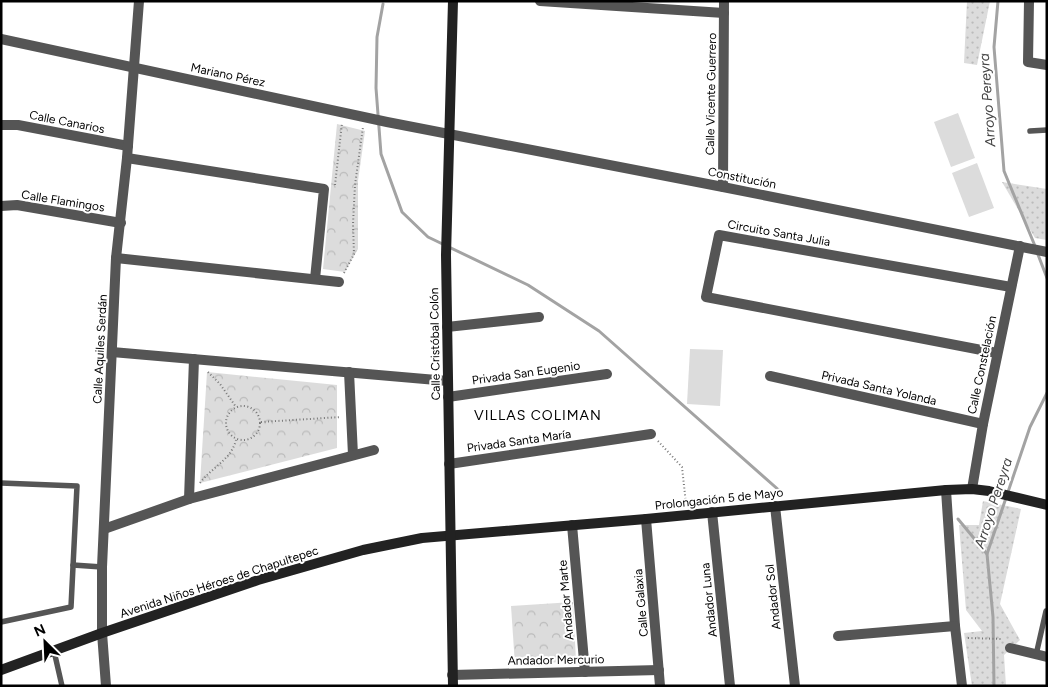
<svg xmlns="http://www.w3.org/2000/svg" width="1048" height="687" viewBox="0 0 1048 687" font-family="Figtree,sans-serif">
<defs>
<pattern id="grass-dots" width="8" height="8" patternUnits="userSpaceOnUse" patternTransform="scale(1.25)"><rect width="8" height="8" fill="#dcdcdc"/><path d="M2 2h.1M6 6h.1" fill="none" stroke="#bbb" stroke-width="1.8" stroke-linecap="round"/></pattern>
<pattern id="park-crowns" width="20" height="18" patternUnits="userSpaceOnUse" patternTransform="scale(1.25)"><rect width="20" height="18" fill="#dcdcdc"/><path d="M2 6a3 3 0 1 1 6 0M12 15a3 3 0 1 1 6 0" fill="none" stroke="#bbb"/></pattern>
</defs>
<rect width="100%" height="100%" fill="#fff"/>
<g fill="url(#grass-dots)">
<polygon points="967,1 990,1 977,65 964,63"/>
<polygon points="1002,182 1047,189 1047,240 1035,238"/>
<polygon points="983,501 1021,509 1000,604 1020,640 1004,655 1006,686 972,686 964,633 982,631 966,610 959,525 979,525"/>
</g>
<g fill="url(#park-crowns)">
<polygon points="337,124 365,131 358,181 358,249 345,272 323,269"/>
<polygon points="207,372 337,385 337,448 200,483"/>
<polygon points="573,602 576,661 515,665 511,606"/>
</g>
<g fill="#dcdcdc">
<polygon points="958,113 975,158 951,167 934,122"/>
<polygon points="977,163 994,208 969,217 952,173"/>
<polygon points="690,349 723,350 720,406 687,404"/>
</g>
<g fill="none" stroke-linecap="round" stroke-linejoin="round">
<g stroke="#a3a3a3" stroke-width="3">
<polyline points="998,1 994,47 1004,171 1035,246"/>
<polyline points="383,4 377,37 376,88 381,154 402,212 428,237 528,285 599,331 781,492"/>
<polyline points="1037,252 1047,278"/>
<polyline points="958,519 987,554"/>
<polyline points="994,686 993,617 987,554 1030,427 1047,393"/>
</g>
<g stroke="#777" stroke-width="2" stroke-dasharray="1 2.5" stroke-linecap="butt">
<polyline points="335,185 342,123"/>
<polyline points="344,273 354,254 353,224 355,185 363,127"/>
<polyline points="208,372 220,384 236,407"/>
<circle cx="243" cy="423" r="17"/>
<polyline points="261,422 341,417"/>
<polyline points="658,441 682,467 686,504"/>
<path d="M200 483C212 467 231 460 236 440"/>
<polyline points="968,638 1003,639"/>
</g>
<g stroke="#555" stroke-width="5.5">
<polyline points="1030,131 1047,130"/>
<polyline points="1,483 77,486 71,607 1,622"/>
<polyline points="73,565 102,567"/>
<polyline points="54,651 62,686"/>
<polyline points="1036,655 1046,611"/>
</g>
<g stroke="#555" stroke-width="10">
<polyline points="540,1 724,13"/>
<polyline points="1029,1 1028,62 1047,65"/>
<polyline points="1,39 387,122 723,187 1047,252"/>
<polyline points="1,125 18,125 128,146"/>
<polyline points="127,158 324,189 315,279"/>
<polyline points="723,187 724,1"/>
<polyline points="1,206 17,205 121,223"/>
<polyline points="116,258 339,282"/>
<polyline points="447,327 539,317"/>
<polyline points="112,352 448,381"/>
<polyline points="997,353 706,297 719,235 1011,287"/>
<polyline points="349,372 353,455"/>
<polyline points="770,376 983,424"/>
<polyline points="448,397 607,374"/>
<polyline points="449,464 651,434"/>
<polyline points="972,489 983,424 1020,246"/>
<polyline points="946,490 955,626 962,686"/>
<polyline points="189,499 194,359"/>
<polyline points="775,506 795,686"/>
<polyline points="712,512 730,686"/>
<polyline points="646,519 660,686"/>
<polyline points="572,525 585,672"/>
<polyline points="104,529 189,499 374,450"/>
<polyline points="838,636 955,626"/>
<polyline points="1010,648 1047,657"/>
<polyline points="452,675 659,670"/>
<polyline points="106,686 102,633 102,567 116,258 127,158 139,1"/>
</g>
<g stroke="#222" stroke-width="10">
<polyline points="1,670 102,633 258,580 363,550 422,538 646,519 946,490 972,489 989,491 1047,505"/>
<polyline points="453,686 446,255 453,1"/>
</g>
</g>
<g text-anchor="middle" stroke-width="4" stroke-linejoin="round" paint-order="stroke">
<g font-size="12" fill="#000" stroke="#fff">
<text transform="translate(228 75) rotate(12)" y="4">Mariano Pérez</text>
<text transform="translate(711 94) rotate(-89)" y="4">Calle Vicente Guerrero</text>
<text transform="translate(67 122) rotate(11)" y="4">Calle Canarios</text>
<text transform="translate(742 178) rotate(11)" y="4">Constitución</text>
<text transform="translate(63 201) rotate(9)" y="4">Calle Flamingos</text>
<text transform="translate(779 233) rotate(10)" y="4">Circuito Santa Julia</text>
<text transform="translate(435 344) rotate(-91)" y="4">Calle Cristóbal Colón</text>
<text transform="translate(100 349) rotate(-87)" y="4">Calle Aquiles Serdán</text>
<text transform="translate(982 365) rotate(-78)" y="4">Calle Constelación</text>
<text transform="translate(526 373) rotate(-8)" y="4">Privada San Eugenio</text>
<text transform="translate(879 388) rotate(13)" y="4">Privada Santa Yolanda</text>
<text transform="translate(519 441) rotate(-8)" y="4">Privada Santa María</text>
<text transform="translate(719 499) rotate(-6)" y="4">Prolongación 5 de Mayo</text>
<text transform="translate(219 582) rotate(-18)" y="4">Avenida Niños Héroes de Chapultepec</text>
<text transform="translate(773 597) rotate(-96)" y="4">Andador Sol</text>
<text transform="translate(566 600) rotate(-95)" y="4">Andador Marte</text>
<text transform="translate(709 600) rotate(-96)" y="4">Andador Luna</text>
<text transform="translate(641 603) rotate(-95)" y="4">Calle Galaxia</text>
<text transform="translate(556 660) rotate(-1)" y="4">Andador Mercurio</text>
</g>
<g font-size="14" font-style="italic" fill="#444" stroke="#fff">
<text transform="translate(987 100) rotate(-94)" y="5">Arroyo Pereyra</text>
<text transform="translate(993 503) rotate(-72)" y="5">Arroyo Pereyra</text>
</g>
<g font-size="14" letter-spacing="1" fill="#000" stroke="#fff">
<text x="538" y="420">VILLAS COLIMAN</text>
</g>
</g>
<rect width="1048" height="687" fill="none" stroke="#000000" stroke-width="5"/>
<g transform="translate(45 642) rotate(336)" stroke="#ffffff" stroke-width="4" paint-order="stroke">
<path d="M0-4L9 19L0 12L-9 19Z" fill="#000000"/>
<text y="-8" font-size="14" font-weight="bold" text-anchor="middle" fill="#000000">N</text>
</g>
</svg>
